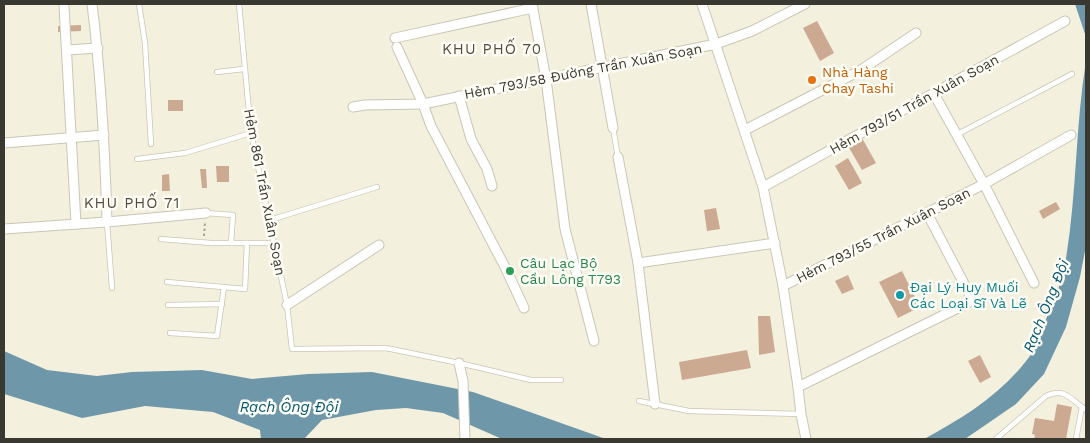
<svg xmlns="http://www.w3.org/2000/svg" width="1090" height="443" viewBox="0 0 1090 443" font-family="'Work Sans',sans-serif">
<rect width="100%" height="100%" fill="#f4f0de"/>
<g fill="#6e97a9">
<polygon points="1075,4 1086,4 1086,37"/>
<path d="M1086 61V246L1080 277 1066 327 1044 374 1016 404 965 439H924C965 417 1005 392 1032 353 1040 341 1044 324 1049 311 1055 296 1063 280 1065 264 1077 197 1075 128 1086 61Z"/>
<polygon points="4,351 47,370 97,376 132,372 202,370 252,379 308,374 372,372 473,392 606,439 502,439 443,413 406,408 376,410 322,420 304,439 261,439 260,430 213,412 145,406 82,418 4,394"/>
</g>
<g fill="#cbaa91">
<polygon points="817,21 834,53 820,61 803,28"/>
<polygon points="81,25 81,31 58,32 58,26"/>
<rect x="168" y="100" width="15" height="11"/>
<polygon points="862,138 876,163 862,170 848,146"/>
<polygon points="848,158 862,183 849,190 835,166"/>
<polygon points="216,166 229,166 229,182 217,182"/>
<polygon points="200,169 206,169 207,188 202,188"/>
<polygon points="169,174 170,191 162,191 162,175"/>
<polygon points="1056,202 1060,209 1043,219 1039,211"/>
<polygon points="716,208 720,229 707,231 704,210"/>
<polygon points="902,271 920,307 898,318 879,282"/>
<polygon points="848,275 854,289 842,294 835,281"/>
<polygon points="758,316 770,316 775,352 759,355"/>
<polygon points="747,350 751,368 682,380 679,362"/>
<polygon points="980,355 991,377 980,383 968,361"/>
<polygon points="1057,404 1072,407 1066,439 1034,439 1035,435 1032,434 1035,418 1054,421"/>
</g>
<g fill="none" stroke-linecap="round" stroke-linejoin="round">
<g stroke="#cac6b5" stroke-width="6">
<g id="lane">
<polyline points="139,4 145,43 151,144"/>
<polyline points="239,4 251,133 287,305 292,349 386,348 459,363 531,380 561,380"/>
<polyline points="217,72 244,69"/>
<polyline points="613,128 618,157"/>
<polyline points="956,135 1072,74"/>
<polyline points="137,159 185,153 251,133"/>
<polyline points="206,213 233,215 231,243"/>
<polyline points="270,220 377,187"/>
<polyline points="107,222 112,288"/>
<polyline points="161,239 211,243 275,243"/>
<polyline points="167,282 245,289 247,243"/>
<polyline points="168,305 222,304"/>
<polyline points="170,333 217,336 224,287"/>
<polyline points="639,401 689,411 801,414"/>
<path d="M996 439 1046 396C1063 388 1069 397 1082 407"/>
<polyline points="1076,439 1082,407 1086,410"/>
</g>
</g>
<g stroke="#cac6b5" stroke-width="11">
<g id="street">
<path d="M92 4C101 76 105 149 107 222"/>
<polyline points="532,4 546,79 565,229 594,341"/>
<polyline points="591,4 613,128"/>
<polyline points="702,4 763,187 783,286 798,387 801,414 806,439"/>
<polyline points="64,6 76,224"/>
<polyline points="395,38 533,8"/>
<polyline points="397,47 423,104 431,126 506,269 524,308"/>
<polyline points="67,50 98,48"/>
<polyline points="934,94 984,184 1034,283"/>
<polyline points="459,96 471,139 487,169 492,186"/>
<polyline points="353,107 365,105 423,104 716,44 752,31 805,4"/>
<polyline points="745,130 861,70 916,33"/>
<polyline points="4,143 104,135"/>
<polyline points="618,157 638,263 655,404"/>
<polyline points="763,187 1065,21"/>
<polyline points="4,229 107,222 206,213"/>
<polyline points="638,263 775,243"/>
<polyline points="783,286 984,184 1071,135"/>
<polyline points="287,305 379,245"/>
<polyline points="459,363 463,381 465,439"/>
<polyline points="798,387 970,302 971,297 927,213"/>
</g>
</g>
<polyline stroke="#a8a598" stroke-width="2" stroke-dasharray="2.5 2.5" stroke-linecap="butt" points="204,236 205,223"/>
<use href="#lane" stroke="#fff" stroke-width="4.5"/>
<use href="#street" stroke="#fff" stroke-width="9"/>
</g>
<circle fill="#e8710a" stroke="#fefdf6" stroke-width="2" cx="812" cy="80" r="5"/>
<circle fill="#2e9e5b" stroke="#fefdf6" stroke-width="2" cx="510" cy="271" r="5"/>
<circle fill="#0f9aa8" stroke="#fefdf6" stroke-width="2" cx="900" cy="295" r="5"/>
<g text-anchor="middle" stroke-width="5" stroke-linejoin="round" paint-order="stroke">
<g font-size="14" fill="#393831" stroke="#fefdf6">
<text transform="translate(583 71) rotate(-11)" y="5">Hẻm 793/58 Đường Trần Xuân Soạn</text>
<text transform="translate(914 104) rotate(-29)" y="5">Hẻm 793/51 Trần Xuân Soạn</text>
<text transform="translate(265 192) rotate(79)" y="5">Hẻm 861 Trần Xuân Soạn</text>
<text transform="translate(883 235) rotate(-27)" y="5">Hẻm 793/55 Trần Xuân Soạn</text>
</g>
<g font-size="14" fill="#c56008" stroke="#fefdf6" text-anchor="start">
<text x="822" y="77">Nhà Hàng<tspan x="822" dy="16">Chay Tashi</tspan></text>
</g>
<g font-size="14" fill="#27864d" stroke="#fefdf6" text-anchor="start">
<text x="520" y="268">Câu Lạc Bộ<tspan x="520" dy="16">Cầu Lông T793</tspan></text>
</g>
<g font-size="14" fill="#0d838f" stroke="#fefdf6" text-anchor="start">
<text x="910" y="292">Đại Lý Huy Muối<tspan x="910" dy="16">Các Loại Sĩ Và Lẽ</tspan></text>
</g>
<g font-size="15" letter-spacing="1" fill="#514e3f" stroke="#fefdf6">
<text x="492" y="54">KHU PHỐ 70</text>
<text x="132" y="208">KHU PHỐ 71</text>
</g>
<g font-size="15" font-style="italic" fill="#025772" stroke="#fefdf6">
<text transform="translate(1046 306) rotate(-68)" y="5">Rạch Ông Đội</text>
<text x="289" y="412">Rạch Ông Đội</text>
</g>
</g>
<rect width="1090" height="443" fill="none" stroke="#393831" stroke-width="10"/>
</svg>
